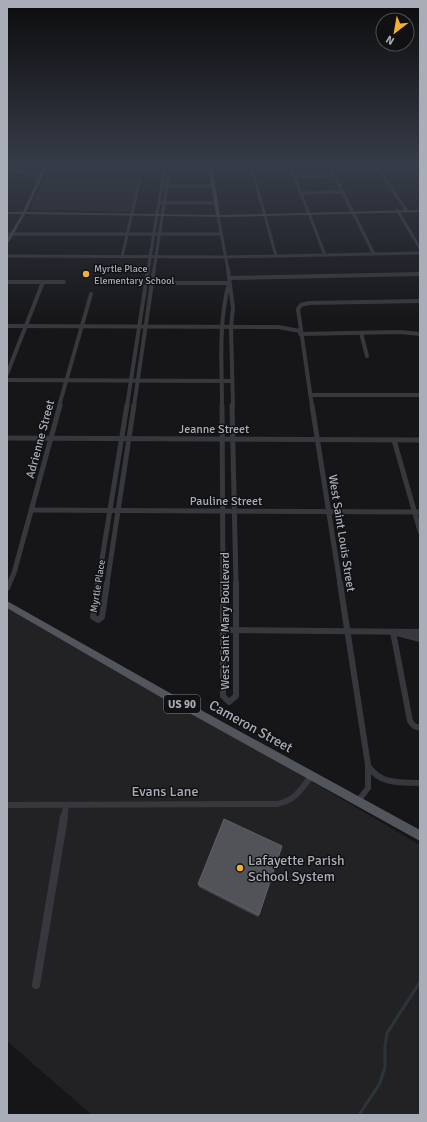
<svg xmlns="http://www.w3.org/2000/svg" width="427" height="1122" viewBox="0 0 427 1122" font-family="Signika,sans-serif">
<rect width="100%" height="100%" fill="#161618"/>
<g fill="#222225">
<polygon points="50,165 141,165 131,211 124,212 33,209 31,207"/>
<polygon points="7,602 420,845 420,1115 92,1115 7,1041"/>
</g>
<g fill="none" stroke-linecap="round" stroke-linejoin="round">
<polyline stroke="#2c353c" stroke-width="3" points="359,1115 380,1083 385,1067 385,1046 387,1033 420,982"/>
<g stroke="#37383d" stroke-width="3">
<polyline points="251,165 276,256"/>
<polyline points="290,165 325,255"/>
<polyline points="329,165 374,254"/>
<polyline points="376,165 406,210"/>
<polyline points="413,165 420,174"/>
<polyline points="7,169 40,177"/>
<polyline points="167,171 211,171"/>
<polyline points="295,177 335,176"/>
<polyline points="164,186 213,186"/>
<polyline points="302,193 343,192"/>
<polyline points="161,203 216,203"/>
<polyline points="397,210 420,248"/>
<polyline points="218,216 228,270"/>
<polyline points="7,234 221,234"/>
<polyline points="7,256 224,257 420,253"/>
<polyline points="122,257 143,165"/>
<polyline points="148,270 165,165"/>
<polyline points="154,270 170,165"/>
</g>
<g stroke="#37383d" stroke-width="4">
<polyline points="228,269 233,308 231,327 233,406"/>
<polyline points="229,278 420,274"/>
<polyline points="7,282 64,282"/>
<polyline points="150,283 229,283"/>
<polyline points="7,326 278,327 300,331"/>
<polyline points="361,333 367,356"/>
<polyline points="300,334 400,332 420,334"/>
<polyline points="7,374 43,282"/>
<polyline points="7,380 232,381"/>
<polyline points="310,395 420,395"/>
<polyline points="59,406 91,294"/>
<polyline points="127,406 148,269"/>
<polyline points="134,406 154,269"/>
<path d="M222 406C222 365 218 323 229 283"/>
<polyline points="312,406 298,309 301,305 309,303 420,301"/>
</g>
<g stroke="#37383d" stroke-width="5">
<polyline points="222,405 223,584"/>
<polyline points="232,405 236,584"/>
<polyline points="312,405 340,584"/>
<polyline points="7,438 420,440"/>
<polyline points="394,440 420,531"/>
<polyline points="31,510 420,512"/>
<polyline points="9,584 14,573 60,405"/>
<polyline points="98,584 127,405"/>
<polyline points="107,584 134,405"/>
</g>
<g stroke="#37383d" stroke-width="6">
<polyline points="98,583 93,617 98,620 102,617 107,583"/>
<polyline points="223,583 223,696 229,702 236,696 236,583"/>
<polyline points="340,583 368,765 368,788 358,801"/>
<polyline points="7,588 9,583"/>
<polyline points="222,630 420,632"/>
<polyline points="393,632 410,721 414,726 420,728"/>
<polyline points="397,633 420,639"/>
<path d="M369 767C381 785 401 782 420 783"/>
<path d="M7 805 277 804C294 801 301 790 311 776"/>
<polyline points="64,818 66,805"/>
</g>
<polyline stroke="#37383d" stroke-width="8" points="36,985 64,817"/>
<polygon fill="#45474d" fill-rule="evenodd" points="44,165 48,165 26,212 216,215 208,165 212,165 220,215 420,210 420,212 230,217 25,214 9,242 7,243 7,239 22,214 7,214 7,212 23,212"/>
<polygon fill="#53555c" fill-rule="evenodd" points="7,601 170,693 420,830 420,841 164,699 7,608"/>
</g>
<polygon fill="#47494d" points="282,846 258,917 199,887 198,884"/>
<polygon fill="#525359" stroke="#5f6168" points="224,819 282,846 259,915 198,884"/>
<linearGradient id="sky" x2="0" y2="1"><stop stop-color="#0c0c0d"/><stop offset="0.51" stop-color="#363c48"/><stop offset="1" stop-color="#363c48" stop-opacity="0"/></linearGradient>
<rect width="427" height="322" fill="url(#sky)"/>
<g fill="#f2b134" stroke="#111113" stroke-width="1.5">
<circle cx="86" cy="274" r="4"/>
<circle cx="240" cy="868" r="4"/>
</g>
<g text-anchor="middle" stroke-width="3" stroke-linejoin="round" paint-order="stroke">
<g font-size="10" fill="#a8adb8" stroke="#111113" text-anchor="start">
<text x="94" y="272">Myrtle Place<tspan x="94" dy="12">Elementary School</tspan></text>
</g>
<g font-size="10" fill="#a8adb8" stroke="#111113">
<text transform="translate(97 586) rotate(-81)" y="4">Myrtle Place</text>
</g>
<rect fill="#111113" stroke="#7b7e86" stroke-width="1" x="164" y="695" width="36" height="18" rx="3"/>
<g font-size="11" font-weight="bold" fill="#a8adb8">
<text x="182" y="708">US 90</text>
</g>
<g font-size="12" fill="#a8adb8" stroke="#111113">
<text x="214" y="433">Jeanne Street</text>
<text transform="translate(40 439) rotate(-75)" y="4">Adrienne Street</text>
<text x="226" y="505">Pauline Street</text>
<text transform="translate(342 533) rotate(81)" y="4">West Saint Louis Street</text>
<text transform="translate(225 621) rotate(-90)" y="4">West Saint Mary Boulevard</text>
</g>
<g font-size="14" fill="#a8adb8" stroke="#111113">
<text transform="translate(251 726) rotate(29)" y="5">Cameron Street</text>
<text x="165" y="796">Evans Lane</text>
</g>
<g font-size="14" fill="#a8adb8" stroke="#111113" text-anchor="start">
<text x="248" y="865">Lafayette Parish<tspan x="248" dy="16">School System</tspan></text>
</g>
</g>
<rect width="427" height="1122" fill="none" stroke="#a8adb8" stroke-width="16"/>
<g transform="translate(395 32) rotate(211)"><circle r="19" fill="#111113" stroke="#4d4f55"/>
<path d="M0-3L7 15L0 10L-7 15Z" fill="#f2b134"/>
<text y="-6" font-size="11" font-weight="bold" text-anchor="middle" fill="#a8adb8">N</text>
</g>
</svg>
